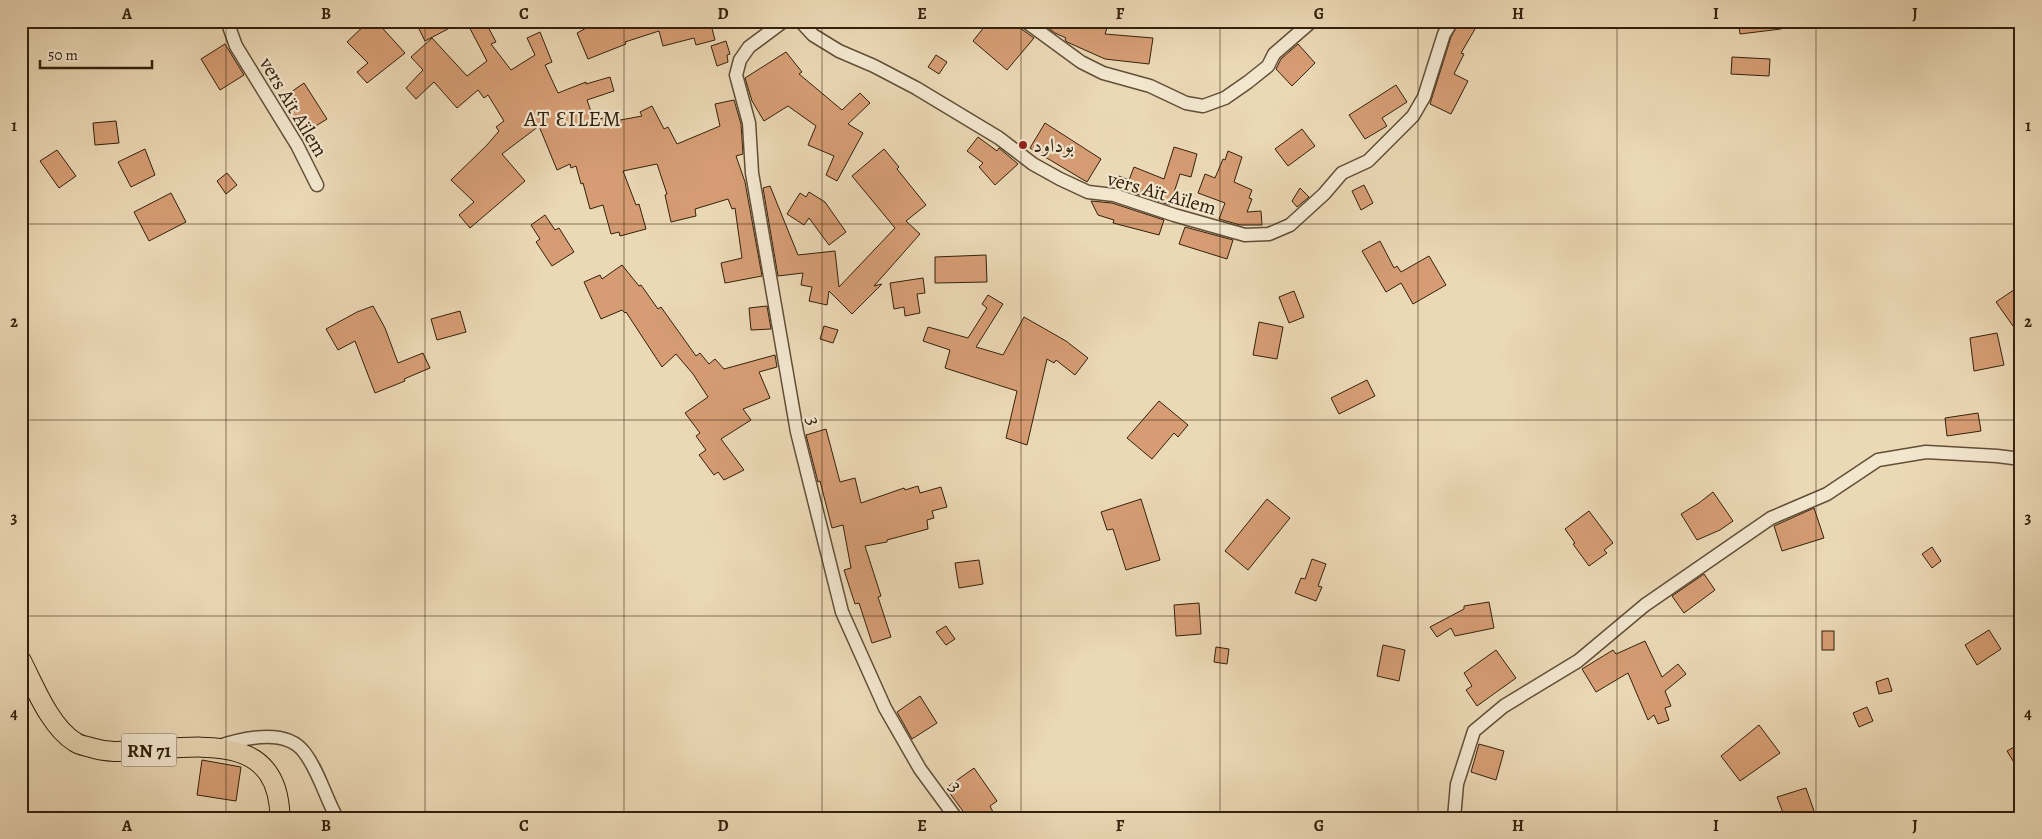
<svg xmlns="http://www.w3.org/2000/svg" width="2042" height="839" viewBox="0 0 2042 839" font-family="Alegreya,Amiri,serif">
<rect width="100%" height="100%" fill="#ebd8b5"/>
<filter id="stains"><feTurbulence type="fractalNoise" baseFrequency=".004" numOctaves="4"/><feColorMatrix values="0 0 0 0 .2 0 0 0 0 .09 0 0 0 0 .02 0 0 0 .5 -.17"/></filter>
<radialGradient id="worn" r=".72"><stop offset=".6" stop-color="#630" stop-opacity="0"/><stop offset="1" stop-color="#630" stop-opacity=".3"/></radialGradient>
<g fill="#d69d74" stroke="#34210c">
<polygon points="369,21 376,21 405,53 367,83 357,72 368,63 347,42"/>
<polygon points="415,21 463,21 425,41"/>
<polygon points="466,21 485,21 496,42 491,44 511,70 535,55 527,38 540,32 552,62 545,65 558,93 586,82 586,84 610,77 614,91 587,100 594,120 614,116 615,121 642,116 640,112 652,106 664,129 668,127 677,144 720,126 715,104 734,100 741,124 743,154 736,156 745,182 762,276 725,283 721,263 742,258 735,208 732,209 728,199 695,209 696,216 671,222 665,195 667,194 657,164 623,171 636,205 639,204 646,229 620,236 619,232 611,234 603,205 590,209 583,183 581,184 576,166 571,168 570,164 557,170 539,126 502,154 525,181 470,228 459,215 474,202 451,180 487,145 499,131 496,127 504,121 488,95 484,98 478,90 457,108 434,82 416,99 406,88 423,70 411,57 432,38 467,76 487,61"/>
<polygon points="599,21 618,21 621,27 640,21 710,21 715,40 696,45 694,38 663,46 659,31 625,42 626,44 588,59 577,33"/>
<polygon points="989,21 1015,21 1020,28 1034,38 1007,70 973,41"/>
<polygon points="1039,21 1061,21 1071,26 1073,21 1099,21 1108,25 1105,34 1153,38 1149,64 1105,59 1067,42 1065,40 1066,38 1055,33"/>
<polygon points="1460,21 1475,29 1461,53 1464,54 1454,74 1468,81 1451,114 1430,104 1451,37"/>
<polygon points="1738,21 1780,21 1781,29 1740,34"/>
<polygon points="726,41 730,54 727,55 728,62 717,66 711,46"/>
<polygon points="225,44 244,75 220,90 201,59"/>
<polygon points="1298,44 1315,63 1292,86 1276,69 1281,59"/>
<polygon points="786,52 802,72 799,74 842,110 860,93 870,103 848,124 863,133 837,181 826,175 834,156 808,145 816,126 788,106 764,121 752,101 745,78"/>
<polygon points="936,55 947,62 939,74 928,67"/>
<polygon points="1732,57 1770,59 1769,76 1731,74"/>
<polygon points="304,83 327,119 303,134 281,99"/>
<polygon points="1396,85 1407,102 1382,118 1387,126 1365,139 1349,115"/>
<polygon points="116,121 119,143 95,145 93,123"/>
<polygon points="1045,123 1101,159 1087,182 1030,148"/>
<polygon points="1302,129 1315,146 1288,166 1275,149"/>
<polygon points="978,137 997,151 999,148 1018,164 995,185 979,167 983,163 967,151"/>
<polygon points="1174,147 1197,154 1191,177 1180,174 1170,205 1115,187 1119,176 1129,180 1134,167 1164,179"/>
<polygon points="145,149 155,175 131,187 118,162"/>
<polygon points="884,149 899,167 897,169 926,205 906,221 920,234 874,286 882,284 852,314 829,291 827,305 809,301 812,287 801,285 803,273 778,276 763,188 770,186 798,255 835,251 839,287 895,228 852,176"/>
<polygon points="57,150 76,176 59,188 40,161"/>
<polygon points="1228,151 1242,157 1234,182 1252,190 1249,198 1252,199 1247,212 1261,211 1262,225 1240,225 1219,219 1225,203 1198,193 1205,174 1215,178 1223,159 1225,160"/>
<polygon points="227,173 237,185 226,194 217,181"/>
<polygon points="1364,185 1373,203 1361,210 1352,191"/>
<polygon points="1300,188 1309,197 1297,207 1292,201"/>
<polygon points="809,192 825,202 846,232 829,245 809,218 804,225 787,214 800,193 806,197"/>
<polygon points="171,193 186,222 149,241 134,212"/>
<polygon points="1091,201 1112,203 1164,220 1159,235 1113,223 1114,220 1098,215"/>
<polygon points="545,215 555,230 559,228 574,252 552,266 536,242 540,239 531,225"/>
<polygon points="1185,227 1233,240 1227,259 1179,244"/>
<polygon points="1380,241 1394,268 1397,266 1401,272 1429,256 1446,285 1413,304 1401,283 1386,292 1362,251"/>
<polygon points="986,255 987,282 935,283 935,257"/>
<polygon points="622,265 639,286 641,285 658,309 661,307 696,356 700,353 709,364 715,359 724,369 775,355 777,367 759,372 770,398 743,409 751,420 721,439 744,470 724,480 718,472 714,475 699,455 706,450 696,436 700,433 685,413 708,397 693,374 676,354 662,367 626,312 625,313 622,310 601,319 584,282 600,275 602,279"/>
<polygon points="923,278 925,293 917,294 920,313 905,316 904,307 894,309 890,283"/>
<polygon points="2021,285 2021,321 2013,326 1996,302"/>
<polygon points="1294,291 1304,317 1289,323 1279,297"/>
<polygon points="988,295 1003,304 976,347 1003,355 1024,317 1066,341 1088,358 1075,375 1056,360 1054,363 1047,359 1027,445 1006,438 1017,391 945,368 950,350 923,341 928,327 968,338 987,308 982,304"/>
<polygon points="373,306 385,328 398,363 423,353 430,368 404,379 405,381 375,393 355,341 338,350 326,329 357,312"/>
<polygon points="767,306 771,329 751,330 749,308"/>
<polygon points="460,311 466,332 437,340 431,319"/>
<polygon points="1259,322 1283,327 1277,359 1253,355"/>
<polygon points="824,326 838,330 833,343 820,339"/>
<polygon points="1997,333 2004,365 1974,371 1970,338"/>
<polygon points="1367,380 1375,396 1339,414 1331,398"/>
<polygon points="1159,401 1188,425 1178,437 1174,433 1152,459 1127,438"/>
<polygon points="1978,413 1981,431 1947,436 1945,418"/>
<polygon points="826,429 840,482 855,478 861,503 904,488 905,490 918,486 920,493 941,487 947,507 932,511 934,518 927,520 928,529 887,540 887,542 865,546 881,596 878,597 891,637 872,643 859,603 855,604 844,570 851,568 843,525 832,528 820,481 818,482 806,435"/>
<polygon points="1713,492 1733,521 1720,530 1697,540 1681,514 1699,503"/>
<polygon points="1141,499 1160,560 1126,570 1113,529 1107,530 1101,512"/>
<polygon points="1267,499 1290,518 1248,570 1225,551"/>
<polygon points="1814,508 1824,538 1782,551 1774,526"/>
<polygon points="1589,511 1613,543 1604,550 1607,553 1589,566 1573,544 1575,543 1565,529"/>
<polygon points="1932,547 1941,561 1932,568 1922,554"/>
<polygon points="1312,559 1326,564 1318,586 1322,587 1316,601 1295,593 1301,578 1305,579"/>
<polygon points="979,560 983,584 959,588 955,563"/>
<polygon points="1704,574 1715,590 1684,613 1672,596"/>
<polygon points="1489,602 1494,628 1455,636 1451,628 1437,637 1430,627 1464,609 1464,606"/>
<polygon points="1199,603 1201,634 1176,636 1174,605"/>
<polygon points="946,626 955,639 946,645 936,632"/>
<polygon points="1989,630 2001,649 1977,665 1965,645"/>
<rect x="1822" y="631" width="12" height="19"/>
<polygon points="1645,641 1662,677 1678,664 1686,674 1665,691 1671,706 1665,708 1669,720 1658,724 1654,715 1648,720 1628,673 1596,692 1582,669 1613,650 1616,654"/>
<polygon points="1383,645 1405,650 1399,681 1377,676"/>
<polygon points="1216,647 1229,649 1227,664 1214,662"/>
<polygon points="1496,650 1516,678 1477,706 1466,690 1472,686 1464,673"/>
<polygon points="1888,678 1892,691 1879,694 1876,682"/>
<polygon points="920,696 937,723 912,739 897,712"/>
<polygon points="1867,707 1873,721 1859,727 1853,713"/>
<polygon points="1759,725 1780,753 1740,781 1721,756"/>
<polygon points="2021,743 2021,774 2007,751"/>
<polygon points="1479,744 1504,751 1496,780 1471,772"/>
<polygon points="202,760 241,767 236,801 197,795"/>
<polygon points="974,768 997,801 990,806 996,818 968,818 946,788"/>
<polygon points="1806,788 1815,814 1804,818 1785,818 1777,797"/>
</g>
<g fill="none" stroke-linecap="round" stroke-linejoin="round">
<g stroke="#624f36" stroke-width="15">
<g id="minor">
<polyline points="227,21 236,46 297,145 317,185"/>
<polyline points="784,21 749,47 740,60 736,75 749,123 752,173 797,432 842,612 885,708 920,769 956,818"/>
<polyline points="800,21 813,35 839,51 874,66 916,88 999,138 1033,164 1060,179 1088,192 1114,195 1174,215 1245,235 1269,234 1290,225 1324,194 1342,173 1368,161 1413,116 1424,97 1444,34 1452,21"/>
<polyline points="1025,21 1081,62 1103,73 1150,86 1186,103 1203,106 1225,98 1248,82 1268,66 1274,54 1312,21"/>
<path d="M216 747C240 739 285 727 304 752 319 771 325 797 337 818"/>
<polyline points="1454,818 1457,784 1474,731 1504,706 1578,661 1645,605 1771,518 1827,494 1878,460 1926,452 1997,456 2021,459"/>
</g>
</g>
<g stroke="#34210c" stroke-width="21">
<path id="primary" d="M21 660C34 685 50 727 75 742 79 745 85 746 89 747 114 755 131 750 157 749 215 745 279 740 280 818"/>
</g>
<use href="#minor" stroke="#f2e6cf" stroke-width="12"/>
<use href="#primary" stroke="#ebd8b5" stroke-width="19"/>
</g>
<path fill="none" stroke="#34210c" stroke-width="1" stroke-opacity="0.55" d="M226 21V818M425 21V818M624 21V818M822 21V818M1021 21V818M1220 21V818M1418 21V818M1617 21V818M1816 21V818M21 224H2021M21 420H2021M21 616H2021"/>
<circle fill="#8f2418" stroke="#f2e6cf" stroke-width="2" cx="1023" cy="145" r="5"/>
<g text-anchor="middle" stroke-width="4.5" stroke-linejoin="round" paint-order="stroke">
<rect fill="#f2e6cf" stroke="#6d5c46" stroke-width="1" x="121.5" y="733.5" width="55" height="33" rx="4"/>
<g font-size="19" font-weight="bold" fill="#34210c">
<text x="149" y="757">RN 71</text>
</g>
<g font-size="20" fill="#34210c" stroke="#f2e6cf">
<text transform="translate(294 107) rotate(59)" y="7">vers Aït Aïlem</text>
<text transform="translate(1162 193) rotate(16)" y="7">vers Aït Aïlem</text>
<text transform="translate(814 421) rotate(79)" y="7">3</text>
<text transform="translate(956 786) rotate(53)" y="7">3</text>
</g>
<g font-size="20" fill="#34210c" stroke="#f2e6cf" text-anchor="start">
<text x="1033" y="152">بوداود</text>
</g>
<g font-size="22" letter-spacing="1" fill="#34210c" stroke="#f2e6cf">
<text x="573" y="126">AT ƐILEM</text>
</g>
</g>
<rect width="2042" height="839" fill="none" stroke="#ebd8b5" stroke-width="55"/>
<path d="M40 60v8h112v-8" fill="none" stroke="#34210c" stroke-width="2.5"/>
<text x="48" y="60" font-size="15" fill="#34210c" stroke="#f2e6cf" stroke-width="4" paint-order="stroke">50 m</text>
<rect x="28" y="28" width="1986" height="784" fill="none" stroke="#34210c" stroke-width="2"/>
<g font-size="16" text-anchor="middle" font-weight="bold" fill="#34210c">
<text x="127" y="19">A</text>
<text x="326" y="19">B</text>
<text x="524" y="19">C</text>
<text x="723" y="19">D</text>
<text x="922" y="19">E</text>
<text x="1120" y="19">F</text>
<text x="1319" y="19">G</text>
<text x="1518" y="19">H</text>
<text x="1716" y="19">I</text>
<text x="1915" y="19">J</text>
<text x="14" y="131">1</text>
<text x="2028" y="131">1</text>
<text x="14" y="327">2</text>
<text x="2028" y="327">2</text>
<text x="14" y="523">3</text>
<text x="2028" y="523">3</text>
<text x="14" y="719">4</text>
<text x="2028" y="719">4</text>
<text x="127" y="831">A</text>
<text x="326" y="831">B</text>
<text x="524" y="831">C</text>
<text x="723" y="831">D</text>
<text x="922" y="831">E</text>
<text x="1120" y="831">F</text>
<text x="1319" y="831">G</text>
<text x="1518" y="831">H</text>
<text x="1716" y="831">I</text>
<text x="1915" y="831">J</text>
</g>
<rect width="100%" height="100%" filter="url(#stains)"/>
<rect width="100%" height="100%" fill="url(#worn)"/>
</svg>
